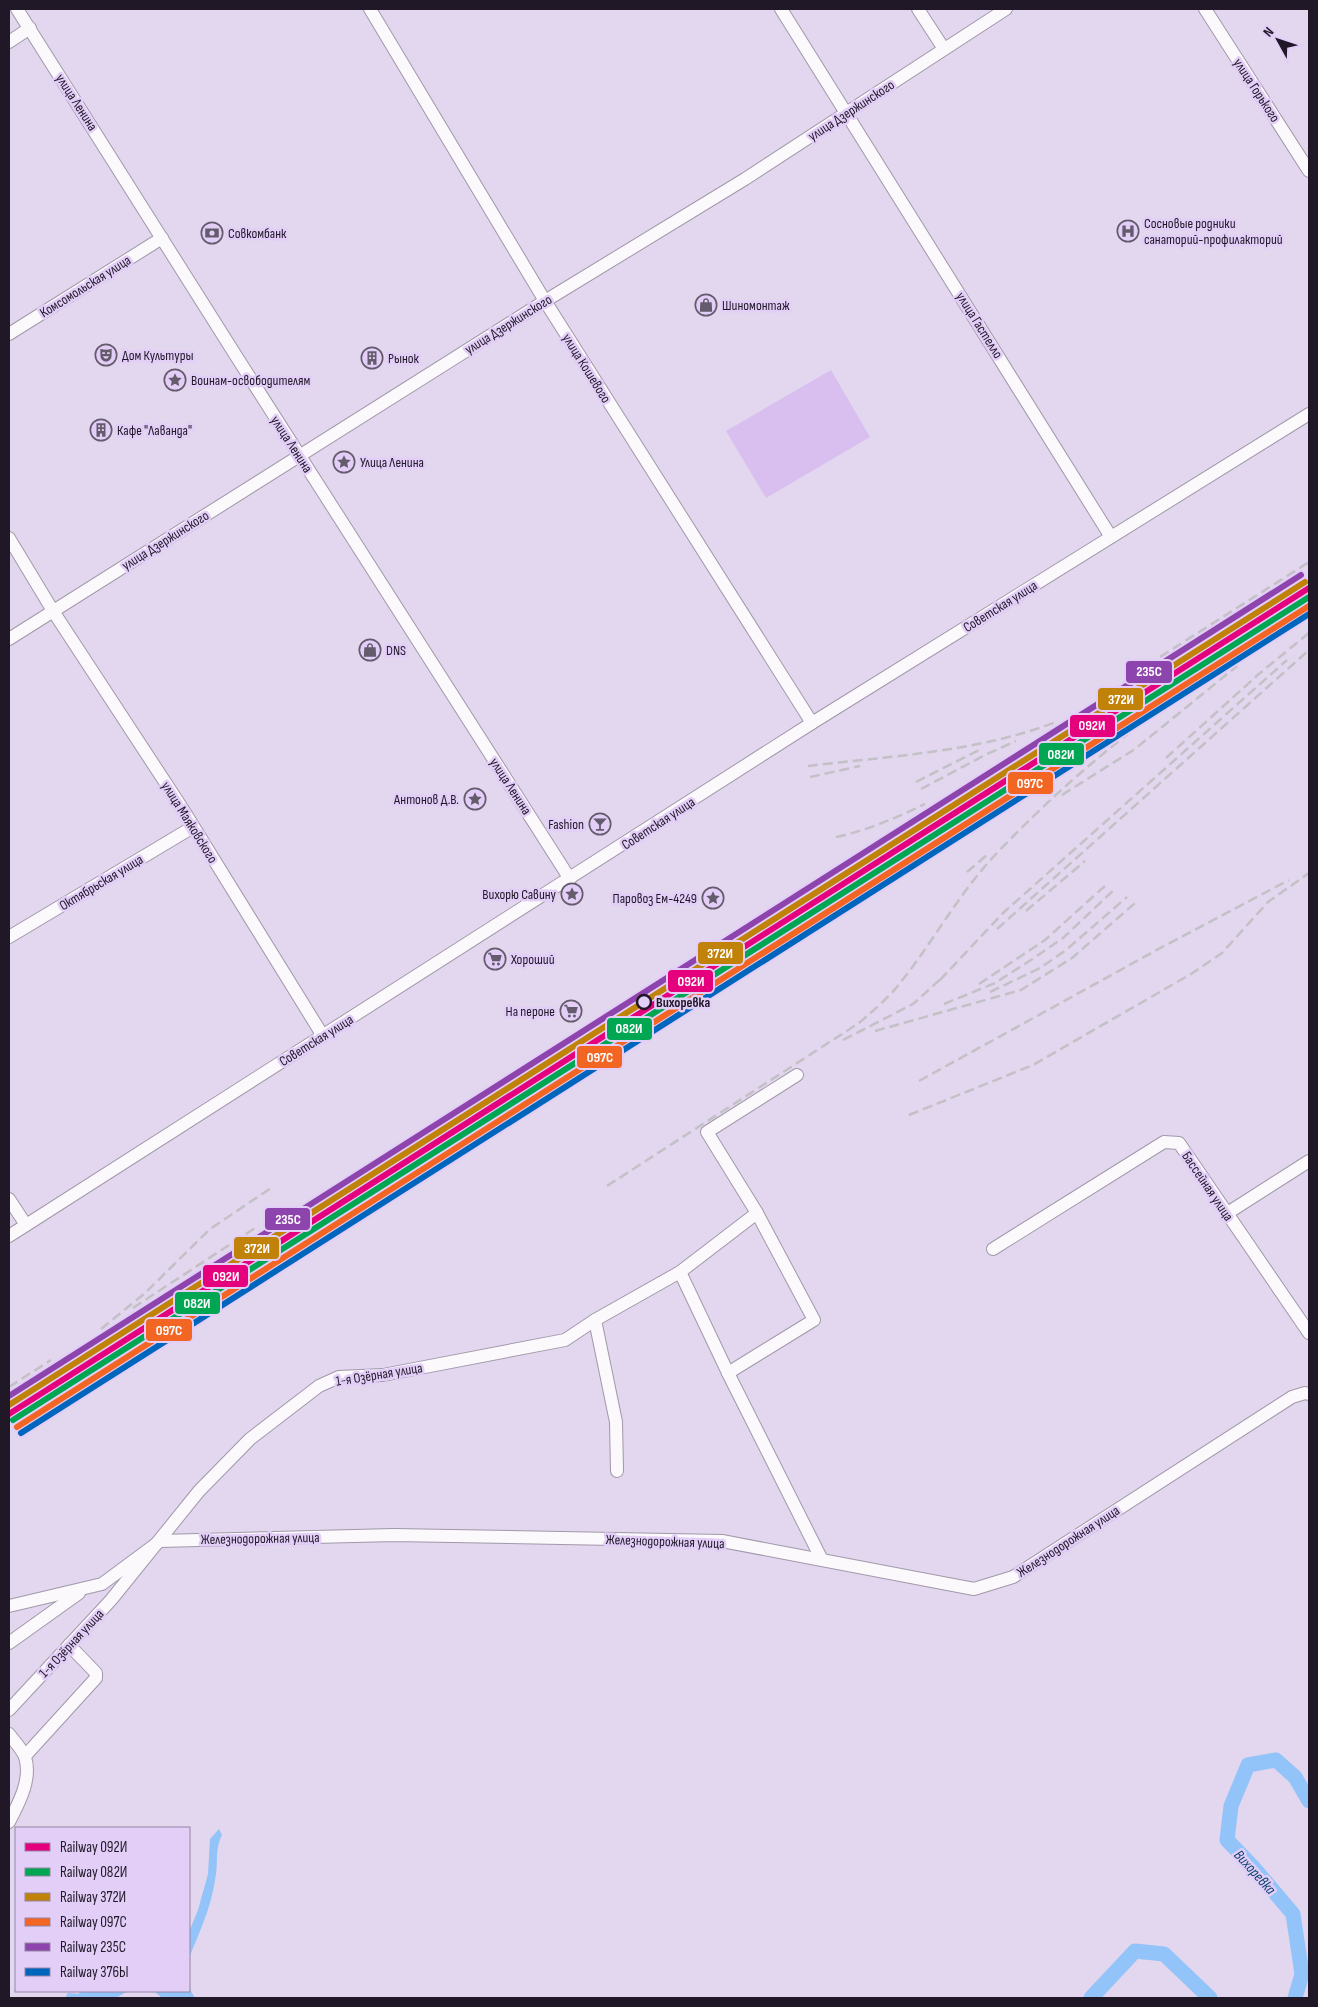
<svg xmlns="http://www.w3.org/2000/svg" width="1318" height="2007" viewBox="0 0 1318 2007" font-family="'Sofia Sans Condensed',sans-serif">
<rect width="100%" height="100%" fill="#e2d7ee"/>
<polygon fill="#d8bff0" points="831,370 870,437 766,498 726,431"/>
<g fill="#92c3f9">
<path d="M219 1829 222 1835C214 1852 219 1863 215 1880 211 1908 199 1933 189 1958V1932L198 1910 208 1874 210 1839Z"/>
<polygon points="189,1988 195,1998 162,1998 154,1991 189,1991"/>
<polygon points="82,1991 128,1991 116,1998 65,1998 68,1993 78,1994"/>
</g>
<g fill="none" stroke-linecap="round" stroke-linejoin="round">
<g stroke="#92c3f9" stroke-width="15">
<polyline points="1091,1998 1135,1951 1164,1954 1210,1998"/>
<polyline points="1295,1998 1302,1974 1293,1914 1254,1868 1227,1840 1231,1806 1248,1765 1276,1760 1295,1777 1309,1801"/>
</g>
<g stroke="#a198a9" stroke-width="14">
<g id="minor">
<polyline points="17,9 238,359 570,879"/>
<polyline points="370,9 545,301 812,723"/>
<polyline points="781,9 1111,537"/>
<polyline points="918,9 944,49"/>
<polyline points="1205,9 1309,171"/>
<polyline points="9,42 30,28"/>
<polyline points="9,334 162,238"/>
<polyline points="9,538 53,611 182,808 323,1036"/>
<polyline points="9,639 545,301 745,179 1006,9"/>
<polyline points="9,937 193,827"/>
<polyline points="9,1199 26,1225"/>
<polyline points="1226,1214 1309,1161"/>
<polyline points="9,1236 812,723 1309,414"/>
<polyline points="993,1249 1164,1142 1179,1143 1309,1333"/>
<polyline points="680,1272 728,1373 822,1560"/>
<polyline points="595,1320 616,1422 617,1471"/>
<polyline points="728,1373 814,1320 757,1213 707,1132 797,1075"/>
<polyline points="9,1606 102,1584 160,1541 394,1535 722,1541 974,1589 1013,1577 1292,1397 1305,1393 1309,1394"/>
<polyline points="9,1643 79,1593"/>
<polyline points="9,1710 111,1600 199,1491 250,1439 319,1386 339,1377 383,1375 565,1340 595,1320 680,1272 757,1213"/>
<path d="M9 1734C14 1741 22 1749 25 1757 32 1779 19 1803 9 1822"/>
<polyline points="25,1756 96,1678 96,1673 69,1645"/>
</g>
</g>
<use href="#minor" stroke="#fbf9fc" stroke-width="12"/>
<g stroke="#c3c0c6" stroke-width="2.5" stroke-dasharray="10 5" stroke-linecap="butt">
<polyline points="1048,732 1105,696 1160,657 1309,562"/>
<polyline points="1166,758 1260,673 1309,633"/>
<path d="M808 766C891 756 978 752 1056 722"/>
<polyline points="810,777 860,766"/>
<polyline points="916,782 983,748"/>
<polyline points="921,789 987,754 1016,741"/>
<polyline points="1062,795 1135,749 1237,666"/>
<path d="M836 837C868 830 896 818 925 804"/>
<polyline points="967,872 988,854"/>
<polyline points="1026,911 1085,861"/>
<polyline points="997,929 1309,650"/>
<polyline points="940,980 1003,913 1287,660"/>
<polyline points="979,984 1045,940 1106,885"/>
<polyline points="990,992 1040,968 1066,950 1127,897"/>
<polyline points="944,1004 995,983 1031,960 1063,938 1116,888"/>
<polyline points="875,1031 1021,990 1072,958 1135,903"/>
<polyline points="843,1040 913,1004 944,976"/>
<polyline points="919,1081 1164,946 1289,880"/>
<polyline points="909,1115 1033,1065 1191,974 1222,953 1268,902 1309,873"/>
<path d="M607 1186 859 1023C875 1009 891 996 904 978 936 937 960 892 996 854 1052 795 1112 743 1179 696 1221 667 1266 641 1309 613"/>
<polyline points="133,1308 255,1228"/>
<polyline points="101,1329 144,1294 210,1229 274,1186"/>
<polyline points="9,1387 51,1360"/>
<polyline points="9,1396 979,776 1104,710"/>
</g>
<g stroke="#e2cef7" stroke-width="10">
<polyline id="rail-1" points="9,1414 1309,588"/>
</g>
<g stroke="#e2cef7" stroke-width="10">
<polyline id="rail-2" points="13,1420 1309,597"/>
</g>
<g stroke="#e2cef7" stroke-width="10">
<polyline id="rail-3" points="9,1405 1305,582"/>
</g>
<g stroke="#e2cef7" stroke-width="10">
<polyline id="rail-4" points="17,1427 1309,606"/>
</g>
<g stroke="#e2cef7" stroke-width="10">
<polyline id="rail-5" points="9,1396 1301,575"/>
</g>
<g stroke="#e2cef7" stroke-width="10">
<polyline id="rail-6" points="21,1433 1309,614"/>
</g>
<use href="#rail-1" stroke="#e5007d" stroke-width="6"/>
<use href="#rail-2" stroke="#00a651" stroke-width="6"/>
<use href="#rail-3" stroke="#c1820a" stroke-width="6"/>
<use href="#rail-4" stroke="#f26522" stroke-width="6"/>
<use href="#rail-5" stroke="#8e44ad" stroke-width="6"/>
<use href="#rail-6" stroke="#0065bd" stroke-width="6"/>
</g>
<defs>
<g id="hospital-ring" transform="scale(1.125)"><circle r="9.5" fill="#e2cef7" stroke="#645b6d" stroke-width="1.5"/><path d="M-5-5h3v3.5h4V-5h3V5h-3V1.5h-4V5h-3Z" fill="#645b6d"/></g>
<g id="bank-ring" transform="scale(1.125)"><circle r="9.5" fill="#e2cef7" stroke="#645b6d" stroke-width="1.5"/><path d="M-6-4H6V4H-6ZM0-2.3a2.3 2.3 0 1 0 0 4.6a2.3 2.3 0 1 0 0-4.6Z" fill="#645b6d"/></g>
<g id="shop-ring" transform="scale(1.125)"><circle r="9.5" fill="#e2cef7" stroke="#645b6d" stroke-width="1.5"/><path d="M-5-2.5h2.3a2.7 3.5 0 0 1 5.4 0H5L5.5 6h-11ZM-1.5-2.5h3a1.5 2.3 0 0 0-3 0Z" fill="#645b6d"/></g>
<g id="theatre-ring" transform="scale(1.125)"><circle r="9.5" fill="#e2cef7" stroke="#645b6d" stroke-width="1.5"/><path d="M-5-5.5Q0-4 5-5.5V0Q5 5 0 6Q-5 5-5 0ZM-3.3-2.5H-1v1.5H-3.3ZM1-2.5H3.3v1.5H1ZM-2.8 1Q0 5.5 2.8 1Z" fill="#645b6d"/></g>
<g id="building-ring" transform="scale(1.125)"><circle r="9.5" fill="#e2cef7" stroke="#645b6d" stroke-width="1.5"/><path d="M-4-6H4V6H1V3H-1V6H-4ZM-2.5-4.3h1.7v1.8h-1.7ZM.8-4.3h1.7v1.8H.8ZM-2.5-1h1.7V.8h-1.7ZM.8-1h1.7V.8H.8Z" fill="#645b6d"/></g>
<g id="sight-ring" transform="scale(1.125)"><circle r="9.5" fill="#e2cef7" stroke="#645b6d" stroke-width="1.5"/><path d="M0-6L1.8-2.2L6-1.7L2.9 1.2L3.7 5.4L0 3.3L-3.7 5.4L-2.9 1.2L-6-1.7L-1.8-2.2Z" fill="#645b6d"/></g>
<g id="bar-ring" transform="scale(1.125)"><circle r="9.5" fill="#e2cef7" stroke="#645b6d" stroke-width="1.5"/><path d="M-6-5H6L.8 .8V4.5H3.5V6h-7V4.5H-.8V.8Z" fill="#645b6d"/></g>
<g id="supermarket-ring" transform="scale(1.125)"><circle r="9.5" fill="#e2cef7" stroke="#645b6d" stroke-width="1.5"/><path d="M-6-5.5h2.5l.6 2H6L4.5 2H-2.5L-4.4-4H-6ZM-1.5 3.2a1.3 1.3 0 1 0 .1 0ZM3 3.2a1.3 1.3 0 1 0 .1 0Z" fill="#645b6d"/></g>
</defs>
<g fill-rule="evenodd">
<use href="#hospital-ring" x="1128" y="231"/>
<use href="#bank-ring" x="212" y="233"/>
<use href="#shop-ring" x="706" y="305"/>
<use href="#theatre-ring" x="106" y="355"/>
<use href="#building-ring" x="372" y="358"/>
<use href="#sight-ring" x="175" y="380"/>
<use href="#building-ring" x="101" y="430"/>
<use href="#sight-ring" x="344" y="462"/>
<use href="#shop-ring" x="370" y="650"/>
<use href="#sight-ring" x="475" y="799"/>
<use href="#bar-ring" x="600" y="824"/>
<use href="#sight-ring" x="572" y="894"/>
<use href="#sight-ring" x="713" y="898"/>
<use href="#supermarket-ring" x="495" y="959"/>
<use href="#supermarket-ring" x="571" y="1011"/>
</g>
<circle fill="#e2cef7" stroke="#201827" stroke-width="2.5" cx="644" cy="1002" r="7"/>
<g text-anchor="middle" stroke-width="5" stroke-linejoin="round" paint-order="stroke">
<g font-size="14" fill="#201827" stroke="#e2cef7">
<text transform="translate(1257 90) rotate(57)" y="5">улица Горького</text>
<text transform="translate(77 102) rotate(57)" y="5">улица Ленина</text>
<text transform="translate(851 110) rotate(-33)" y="5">улица Дзержинского</text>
<text transform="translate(85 286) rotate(-32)" y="5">Комсомольская улица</text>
<text transform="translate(508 324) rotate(-32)" y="5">улица Дзержинского</text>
<text transform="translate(980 325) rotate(58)" y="5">улица Гастелло</text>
<text transform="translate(587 368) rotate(58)" y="5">улица Кошевого</text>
<text transform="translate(292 444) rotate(57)" y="5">улица Ленина</text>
<text transform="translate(165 540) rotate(-32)" y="5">улица Дзержинского</text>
<text transform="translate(1000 606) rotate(-32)" y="5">Советская улица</text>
<text transform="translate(511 786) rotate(57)" y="5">улица Ленина</text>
<text transform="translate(190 822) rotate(58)" y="5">улица Маяковского</text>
<text transform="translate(658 823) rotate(-33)" y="5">Советская улица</text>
<text transform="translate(101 882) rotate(-31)" y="5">Октябрьская улица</text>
<text transform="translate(316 1040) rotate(-32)" y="5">Советская улица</text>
<text transform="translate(1208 1186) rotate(56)" y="5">Бассейная улица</text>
<text transform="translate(379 1374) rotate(-9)" y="5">1-я Озёрная улица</text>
<text transform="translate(260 1538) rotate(-1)" y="5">Железнодорожная улица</text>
<text transform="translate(665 1541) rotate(2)" y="5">Железнодорожная улица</text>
<text transform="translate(1068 1541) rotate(-33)" y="5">Железнодорожная улица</text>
<text transform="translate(71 1643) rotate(-47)" y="5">1-я Озёрная улица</text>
</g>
<g font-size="14" fill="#201827" stroke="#e2cef7" text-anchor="start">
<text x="1144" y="228">Сосновые родники<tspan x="1144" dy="16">санаторий-профилакторий</tspan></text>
<text x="228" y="238">Совкомбанк</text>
<text x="722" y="310">Шиномонтаж</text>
<text x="122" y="360">Дом Культуры</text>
<text x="388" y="363">Рынок</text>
<text x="191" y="385">Воинам-освободителям</text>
<text x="117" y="435">Кафе "Лаванда"</text>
<text x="360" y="467">Улица Ленина</text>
<text x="386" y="655">DNS</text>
<text x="459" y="804" text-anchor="end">Антонов Д.В.</text>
<text x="584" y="829" text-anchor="end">Fashion</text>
<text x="556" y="899" text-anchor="end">Вихорю Савину</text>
<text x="697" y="903" text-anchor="end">Паровоз Ем-4249</text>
<text x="511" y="964">Хороший</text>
<text x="555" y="1016" text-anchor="end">На пероне</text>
</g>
<g font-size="14" font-weight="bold" fill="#201827" stroke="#e2cef7" text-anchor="start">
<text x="656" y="1007">Вихоревка</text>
</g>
<g font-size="15" font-style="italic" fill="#0a436d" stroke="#e2cef7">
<text transform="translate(1255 1872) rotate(48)" y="5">Вихоревка</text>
</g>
</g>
<g stroke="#e2cef7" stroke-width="2">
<rect x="1125" y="660" width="48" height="24" rx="5" fill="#8e44ad"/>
<rect x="1097" y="687" width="47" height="24" rx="5" fill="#c1820a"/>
<rect x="1069" y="714" width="47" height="24" rx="5" fill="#e5007d"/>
<rect x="1038" y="742" width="47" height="24" rx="5" fill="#00a651"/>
<rect x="1007" y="771" width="47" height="24" rx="5" fill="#f26522"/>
<rect x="697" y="941" width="47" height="24" rx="5" fill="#c1820a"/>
<rect x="667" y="969" width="47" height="24" rx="5" fill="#e5007d"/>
<rect x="606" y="1017" width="47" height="24" rx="5" fill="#00a651"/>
<rect x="576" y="1045" width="47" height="24" rx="5" fill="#f26522"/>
<rect x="264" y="1207" width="47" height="24" rx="5" fill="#8e44ad"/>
<rect x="233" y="1236" width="47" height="24" rx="5" fill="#c1820a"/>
<rect x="202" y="1264" width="47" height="24" rx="5" fill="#e5007d"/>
<rect x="174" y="1291" width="47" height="24" rx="5" fill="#00a651"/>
<rect x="145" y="1318" width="48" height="24" rx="5" fill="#f26522"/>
</g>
<g font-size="14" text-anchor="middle" font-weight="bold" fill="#fff">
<text x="1149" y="676">235С</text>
<text x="1121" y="704">372И</text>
<text x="1092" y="730">092И</text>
<text x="1061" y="759">082И</text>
<text x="1030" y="788">097С</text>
<text x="720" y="958">372И</text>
<text x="691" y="986">092И</text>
<text x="629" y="1033">082И</text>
<text x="600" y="1062">097С</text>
<text x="288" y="1224">235С</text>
<text x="257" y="1253">372И</text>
<text x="226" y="1281">092И</text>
<text x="197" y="1308">082И</text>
<text x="169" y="1335">097С</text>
</g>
<rect width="1318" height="2007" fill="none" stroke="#201827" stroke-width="20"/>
<rect x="15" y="1827" width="175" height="165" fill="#e2cef7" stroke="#9485a4"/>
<rect x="25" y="1843" width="25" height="8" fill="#e5007d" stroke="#9485a4"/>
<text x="60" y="1852" font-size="15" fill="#201827">Railway 092И</text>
<rect x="25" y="1868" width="25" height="8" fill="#00a651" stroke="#9485a4"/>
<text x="60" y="1877" font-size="15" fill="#201827">Railway 082И</text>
<rect x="25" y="1893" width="25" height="8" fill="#c1820a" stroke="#9485a4"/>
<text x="60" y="1902" font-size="15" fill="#201827">Railway 372И</text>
<rect x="25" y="1918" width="25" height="8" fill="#f26522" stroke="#9485a4"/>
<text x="60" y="1927" font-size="15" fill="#201827">Railway 097С</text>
<rect x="25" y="1943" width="25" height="8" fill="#8e44ad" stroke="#9485a4"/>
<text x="60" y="1952" font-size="15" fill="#201827">Railway 235С</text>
<rect x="25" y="1968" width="25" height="8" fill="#0065bd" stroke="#9485a4"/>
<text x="60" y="1977" font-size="15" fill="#201827">Railway 376Ы</text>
<g transform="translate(1278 40) rotate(310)" stroke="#e2cef7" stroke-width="4" paint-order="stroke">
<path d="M0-4L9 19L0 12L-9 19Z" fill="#201827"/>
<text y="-8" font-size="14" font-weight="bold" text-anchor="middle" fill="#201827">N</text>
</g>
</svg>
